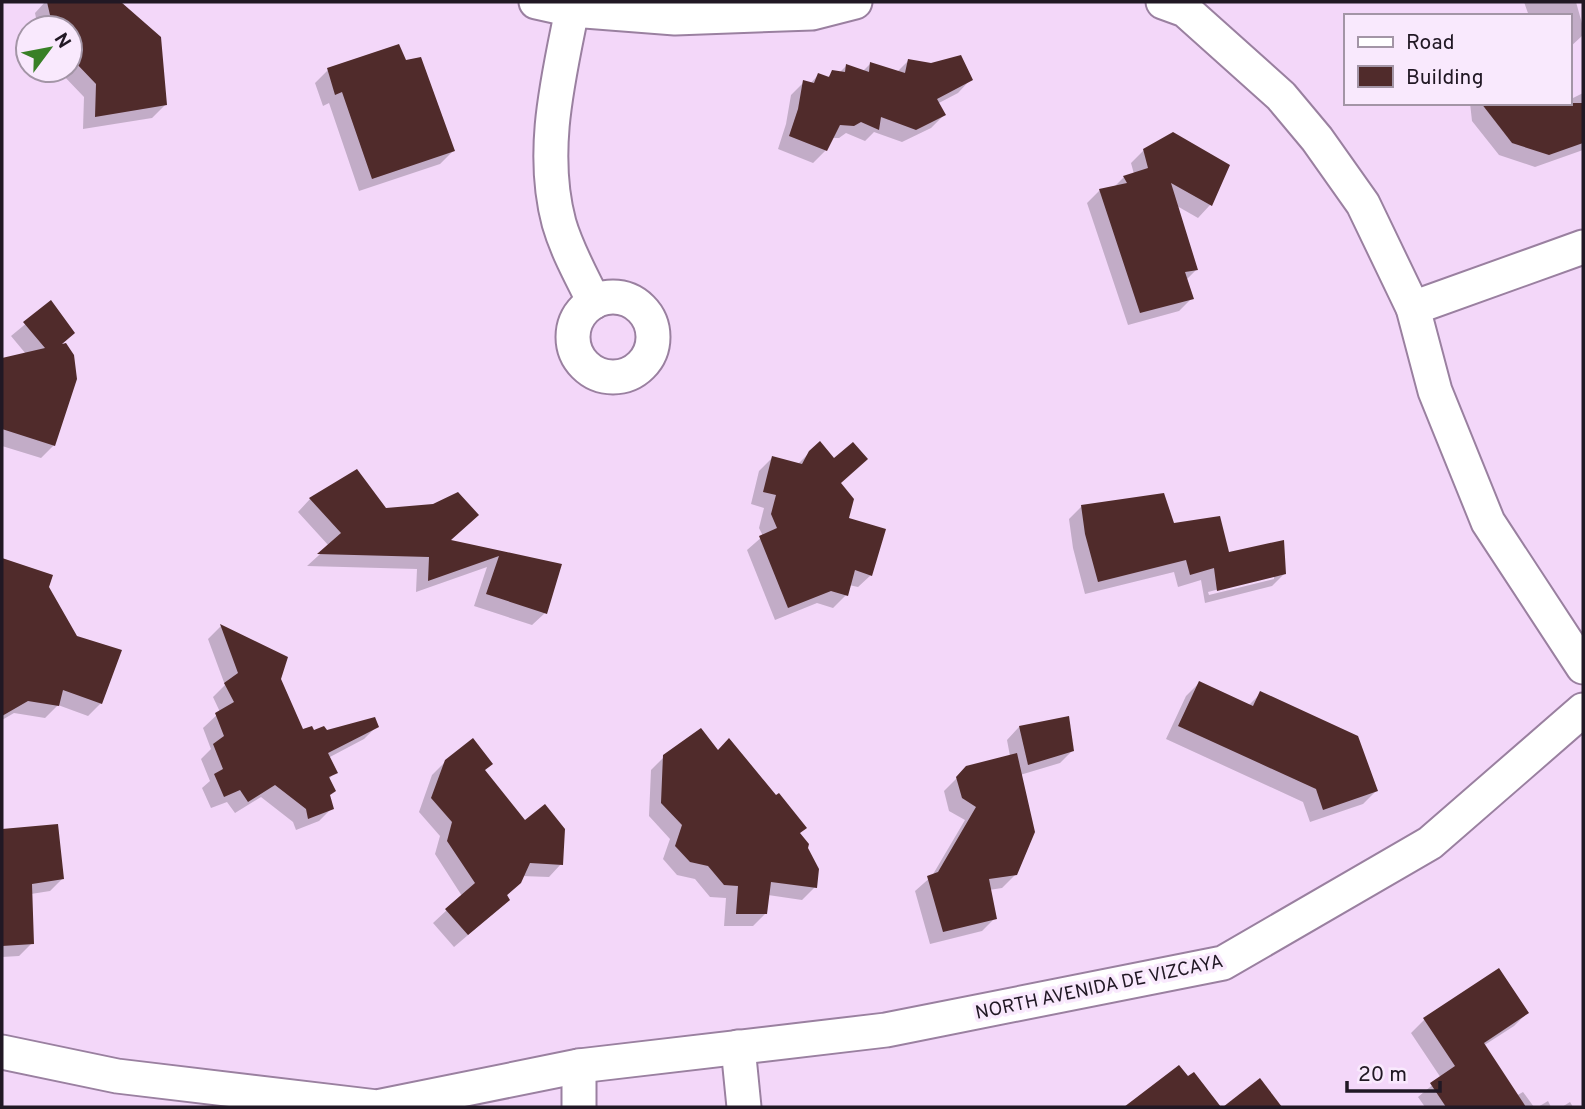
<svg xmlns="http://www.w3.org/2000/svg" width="1585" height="1109" viewBox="0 0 1585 1109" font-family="Overpass,sans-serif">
<rect width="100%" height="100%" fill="#f3d7f9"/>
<g fill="#0003" fill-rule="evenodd">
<polygon points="45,2 118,2 159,37 165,105 152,118 83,129 84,97 62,74 62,70 70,70 70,28 38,28 35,13"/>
<polygon points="1524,2 1576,2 1583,27 1583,35 1569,48 1569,16 1529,16"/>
<polygon points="908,61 970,80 958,93 937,104 944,115 931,128 902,142 874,132 865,141 846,133 839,138 831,138 826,150 813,163 778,149 786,124 791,95 804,82 810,84 818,75 827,78 833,72 839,73 846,66 863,71 870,64 897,72"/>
<polygon points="328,70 453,151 440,164 359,191 329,103 323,106 315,83"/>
<polygon points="1583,93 1583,150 1535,167 1499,155 1472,121 1470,103 1569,103 1569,100"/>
<polygon points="1144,150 1228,165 1210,205 1198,218 1177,206 1196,270 1186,280 1192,298 1179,311 1128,325 1087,203 1100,190 1114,187 1124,177 1134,174 1131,163"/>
<polygon points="51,303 58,347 54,445 41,458 2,446 2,359 26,354 11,336"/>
<polygon points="810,452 839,484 847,519 871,575 858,587 849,585 846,595 833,608 817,603 775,620 747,550 763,536 759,528 764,508 751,504 759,471 772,458 798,464"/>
<polygon points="310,499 385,510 433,505 449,541 560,566 545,613 532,625 474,606 487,567 416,592 417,569 307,566 329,546 298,512"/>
<path d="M1082 506 1172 525 1228 554 1285 573 1272 586 1205 603 1201 580 1178 587 1174 572 1085 594 1073 548 1069 519ZM1274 575V579L1209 595 1208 592Z"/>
<polygon points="2,560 51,576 47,587 101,703 88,716 58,705 45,718 14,713 2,720"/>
<polygon points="221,626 286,658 279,679 302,732 326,732 377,726 364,739 328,758 335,772 329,779 329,796 332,808 319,821 296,830 293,822 261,797 235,813 227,802 211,808 202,788 210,781 201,759 211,749 203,728 220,712 213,697 225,685 208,639"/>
<polygon points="1199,683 1248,706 1261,693 1376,791 1363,804 1310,822 1303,802 1166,739 1186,696"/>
<polygon points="1019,727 1073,750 1060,763 1020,775 1016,874 1002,888 989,890 995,918 982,931 930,944 915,891 932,876 965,820 949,811 944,791 967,768 1010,756 1007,740"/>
<polygon points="717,753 798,834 815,887 802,900 768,895 766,913 753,926 724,926 726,898 710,897 695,879 677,875 663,859 670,839 649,816 651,770 664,757"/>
<polygon points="446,761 483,771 561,864 549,877 522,876 495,912 454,947 433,923 462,896 435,854 440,836 419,812 432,775"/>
<polygon points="57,826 63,878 50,891 31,894 32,943 19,956 2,957 2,831"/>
<polygon points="1498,970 1527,1013 1514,1026 1483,1046 1516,1096 1523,1092 1534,1107 1425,1107 1418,1097 1441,1078 1411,1033 1424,1020"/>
<polygon points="1548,1101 1551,1107 1538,1107"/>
<polygon points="1570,1102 1573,1107 1562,1107"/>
</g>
<g fill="#502b2b">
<polygon points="47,2 121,2 161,37 167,105 95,117 96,84 74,61 70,28 53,28"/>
<polygon points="399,44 406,60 421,57 455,151 372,179 342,92 335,95 327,68"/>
<polygon points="961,55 973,80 937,99 946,115 916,130 881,117 879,130 861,122 854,126 840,125 827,151 789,136 798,109 803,80 814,83 818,73 829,77 832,70 845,72 846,64 869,72 870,62 905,73 908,59 931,63"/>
<polygon points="1481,103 1583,103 1583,143 1549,155 1512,143"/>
<polygon points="1173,132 1230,165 1212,206 1171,183 1198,270 1185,272 1194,299 1140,313 1099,189 1127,183 1123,176 1148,168 1143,149"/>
<polygon points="51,300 75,333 62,344 66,343 74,355 77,379 55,446 2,429 2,358 45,348 23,322"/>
<polygon points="820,441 834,458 853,442 868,459 841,483 854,499 849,518 886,529 872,576 855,570 848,596 831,591 788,608 759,536 777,528 771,514 776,495 763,492 772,456 802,464 809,451"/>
<polygon points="357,469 386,508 433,504 458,492 479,515 451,540 562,564 547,614 486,594 499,556 428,581 429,557 317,554 341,533 309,498"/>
<polygon points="1164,493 1174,523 1220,516 1229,552 1284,540 1286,574 1217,591 1214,568 1190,575 1186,560 1098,582 1085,534 1081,505"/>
<polygon points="2,558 53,575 49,587 77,636 122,650 102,704 63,690 59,706 28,701 2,716"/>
<polygon points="220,624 288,657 281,679 303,729 312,726 314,730 324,726 327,730 375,717 379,727 328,753 338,773 329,777 336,791 330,795 334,809 308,819 306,809 275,785 248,802 240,790 224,797 214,774 223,769 213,744 224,736 215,713 234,702 224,683 238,673"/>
<polygon points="1199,681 1253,706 1260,691 1358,736 1378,791 1323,810 1316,789 1178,726"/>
<polygon points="1069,716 1074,751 1028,765 1019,726"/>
<polygon points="701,728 718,750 729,738 776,795 779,793 807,828 800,833 809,844 808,848 819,869 817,888 771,882 767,914 736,914 738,886 724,885 708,866 690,862 675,846 682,825 661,803 663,755"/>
<polygon points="473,738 493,764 485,770 525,820 545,804 565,829 563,865 530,863 521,883 507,895 510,900 468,935 445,909 475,883 447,841 452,822 431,798 445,760"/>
<polygon points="1017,753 1035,832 1017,875 989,879 997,919 943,932 927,876 938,872 976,807 962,798 956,777 966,766"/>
<polygon points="58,824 64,879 32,884 34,944 2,946 2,829"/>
<polygon points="1499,968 1529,1013 1484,1043 1526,1107 1446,1107 1430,1083 1455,1066 1423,1018"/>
<polygon points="1179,1065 1188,1076 1194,1072 1221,1107 1124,1107"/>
<polygon points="1260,1078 1282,1107 1223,1107"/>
</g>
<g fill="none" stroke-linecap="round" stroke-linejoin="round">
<g stroke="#9a80a0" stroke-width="37">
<g id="minor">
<polyline points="536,2 572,10 675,18 812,13 855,2"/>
<polyline points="1163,2 1185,10 1281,96 1317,139 1363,204 1413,308 1435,391 1488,522 1583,667"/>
<path d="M572 10C558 80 540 152 559 223 567 251 582 277 594 302"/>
<circle cx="613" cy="337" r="40"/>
<polyline points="1413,308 1583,247"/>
<polyline points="738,1047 744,1107"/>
<polyline points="2,1052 117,1076 377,1107 579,1066 886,1030 1223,963 1430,843 1583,710"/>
<polyline points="579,1066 579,1107"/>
</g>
</g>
<use href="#minor" stroke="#fff" stroke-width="33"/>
</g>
<g text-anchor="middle" stroke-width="7" stroke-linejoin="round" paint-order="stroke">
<g font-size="19" fill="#211824" stroke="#f9e9fd">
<text transform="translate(1099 986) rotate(-12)" y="7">NORTH AVENIDA DE VIZCAYA</text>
</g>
</g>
<rect width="1585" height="1109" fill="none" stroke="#211824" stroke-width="7"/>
<rect x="1344" y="14" width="228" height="91" fill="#f9e9fd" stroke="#a395a6" stroke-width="2"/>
<rect x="1358" y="37" width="35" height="10" fill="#ffffff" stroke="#a395a6" stroke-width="2"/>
<text x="1406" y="49" font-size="21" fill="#211824">Road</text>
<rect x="1358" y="66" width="35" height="21" fill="#502b2b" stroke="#a395a6" stroke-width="2"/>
<text x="1406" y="84" font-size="21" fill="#211824">Building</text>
<g transform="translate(49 49) rotate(58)"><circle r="33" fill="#f9e9fd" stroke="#a395a6" stroke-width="2"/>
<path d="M0-5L12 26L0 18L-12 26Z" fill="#388026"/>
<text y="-10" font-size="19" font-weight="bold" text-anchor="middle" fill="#211824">N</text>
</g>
<path d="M1347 1081v10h93v-10" fill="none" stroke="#211824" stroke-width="3.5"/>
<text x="1358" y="1081" font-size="21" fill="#211824" stroke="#f9e9fd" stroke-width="5" paint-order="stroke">20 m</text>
</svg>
